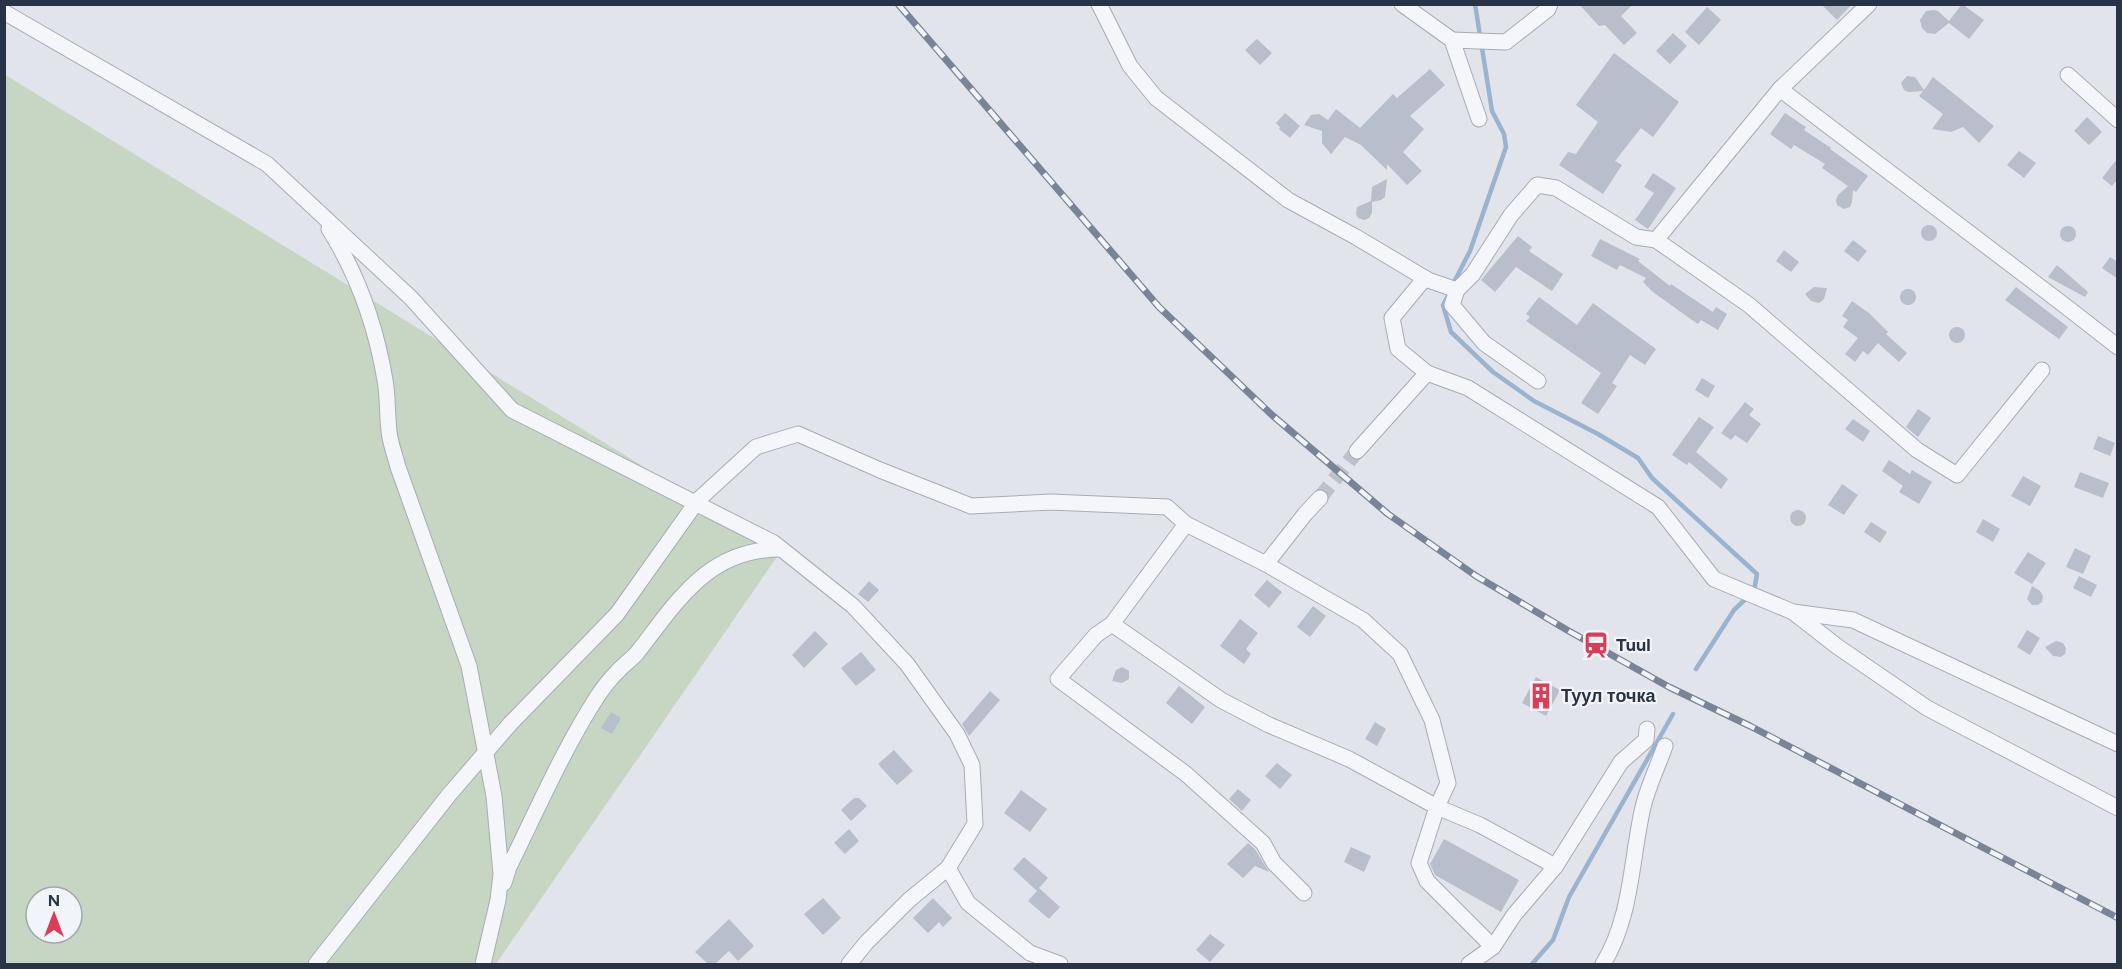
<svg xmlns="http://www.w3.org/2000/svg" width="2122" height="969" viewBox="0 0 2122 969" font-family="Figtree,sans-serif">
<rect width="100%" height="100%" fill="#e1e5eb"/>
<path fill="#c7d6c2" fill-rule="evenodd" d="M4 74 781 551 496 964H5ZM36 897H72V933H36Z"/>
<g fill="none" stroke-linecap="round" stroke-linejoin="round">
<g stroke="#9ab3ce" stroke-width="4.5">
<polyline points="1452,286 1470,251 1506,147 1504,134 1492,111 1475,4"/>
<polyline points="1449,294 1443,305 1451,332 1493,372 1534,401 1598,434 1638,458 1652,478 1757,574 1754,591 1734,610 1696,669"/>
<polyline points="1532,964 1553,940 1569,897 1673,714"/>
</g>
</g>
<g fill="#b8beca">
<polygon points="1579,4 1633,4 1621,16 1637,33 1624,45 1605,25 1599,26"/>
<polygon points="1821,4 1852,4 1837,20"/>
<polygon points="1962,4 1984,20 1969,39 1949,23 1935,34 1927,33 1922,28 1920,20 1926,11 1934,10 1938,11 1949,21"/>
<polygon points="1707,7 1721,20 1699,45 1685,32"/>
<polygon points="1673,33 1687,46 1670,64 1656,51"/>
<polygon points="1257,39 1272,53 1260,65 1245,50"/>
<polygon points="1614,53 1679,102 1653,137 1641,128 1615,161 1622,165 1603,194 1559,165 1568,152 1576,154 1598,122 1576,105"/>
<polygon points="1430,69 1445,85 1410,116 1424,129 1403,152 1422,171 1407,185 1387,164 1387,170 1361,145 1345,137 1331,154 1322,143 1322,131 1304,125 1311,115 1319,114 1328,120 1336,109 1360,128 1393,94 1397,98"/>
<polygon points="1907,76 1915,77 1924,90 1933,77 1994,126 1979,143 1963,127 1951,132 1932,129 1943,114 1919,96 1923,91 1909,92 1904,90 1901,83"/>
<polygon points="1285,113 1300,126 1290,138 1279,129 1280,127 1276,123"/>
<polygon points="1785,113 1806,127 1804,130 1831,148 1830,149 1868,176 1856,192 1853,190 1852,202 1850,207 1844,209 1837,205 1836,200 1838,195 1848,186 1822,168 1825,164 1794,145 1791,149 1770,134"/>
<polygon points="2087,117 2102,132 2089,145 2074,131"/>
<polygon points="2019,151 2036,163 2024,178 2007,165"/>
<polygon points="2118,158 2118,179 2112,186 2102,178"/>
<polygon points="1653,173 1676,188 1648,229 1635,220 1654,193 1644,187"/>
<polygon points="1387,179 1385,197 1381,200 1372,202 1372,213 1369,218 1364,220 1358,218 1356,214 1357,207 1371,201 1372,187"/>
<circle cx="1929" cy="233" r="8"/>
<circle cx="2068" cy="234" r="8"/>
<polygon points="1518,236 1532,247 1529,251 1563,274 1552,291 1516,267 1495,292 1481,280"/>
<polygon points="1600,239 1640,259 1638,261 1670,286 1671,284 1713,312 1716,307 1727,314 1718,330 1701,320 1698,324 1692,320 1653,292 1643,282 1646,278 1620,265 1617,270 1591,256"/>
<polygon points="1853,240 1867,251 1858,262 1844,251"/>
<polygon points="1784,250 1799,262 1791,272 1776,261"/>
<polygon points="2110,257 2118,262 2118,279 2102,268"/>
<polygon points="2057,265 2088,292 2085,297 2048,277"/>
<polygon points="1814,287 1827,288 1824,299 1819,303 1811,301 1805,294"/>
<polygon points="2016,287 2068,327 2059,339 2005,300"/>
<circle cx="1908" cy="297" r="8"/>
<polygon points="1539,297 1577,325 1593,303 1656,349 1645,365 1630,355 1612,383 1617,386 1598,414 1581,403 1601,373 1526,321 1530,317 1526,314"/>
<polygon points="1852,301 1869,313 1888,332 1886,334 1907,353 1899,362 1878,343 1868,355 1863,351 1855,362 1845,354 1858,338 1843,327 1848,320 1842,316"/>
<circle cx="1957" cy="335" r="8"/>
<polygon points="1702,378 1715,386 1708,398 1695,390"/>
<polygon points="1745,402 1754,409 1749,415 1761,424 1747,443 1735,435 1731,440 1721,433"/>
<polygon points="1918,409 1931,418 1918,437 1906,427"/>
<polygon points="1699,417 1714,427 1696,452 1728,479 1721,489 1689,462 1687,465 1672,455"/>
<polygon points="1853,419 1870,431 1863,442 1845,429"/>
<polygon points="2098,436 2115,443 2110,456 2093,449"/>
<polygon points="1889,460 1910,474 1912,470 1932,482 1919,504 1899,492 1903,486 1882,471"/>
<polygon points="2080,472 2109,483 2103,498 2074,487"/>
<polygon points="2023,476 2041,486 2030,506 2011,496"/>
<polygon points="1842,484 1858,495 1844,515 1828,505"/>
<circle cx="1798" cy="518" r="8"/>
<polygon points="1983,519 2000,529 1993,542 1976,532"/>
<polygon points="1871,522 1887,532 1880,543 1864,532"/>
<polygon points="2075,548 2091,556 2083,574 2066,567"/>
<polygon points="2028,552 2046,563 2032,584 2014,573"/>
<polygon points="2079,576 2097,585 2091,597 2073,588"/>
<polygon points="1267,580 1282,592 1269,608 1254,595"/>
<polygon points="869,581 879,590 868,602 858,594"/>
<polygon points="2032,586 2040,591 2043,596 2042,602 2038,605 2032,605 2027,599"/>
<polygon points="1313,606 1326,616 1310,637 1297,627"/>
<polygon points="1240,619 1258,633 1246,649 1251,654 1244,664 1220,646"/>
<polygon points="2027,630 2040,638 2030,655 2017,647"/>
<polygon points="815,631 828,644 804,668 792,655"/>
<polygon points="2056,641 2063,643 2066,648 2065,654 2061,657 2053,656 2045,647"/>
<polygon points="861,652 876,670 856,686 841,668"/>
<polygon points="1122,667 1129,671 1129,679 1122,683 1112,681 1116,670"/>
<polygon points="1536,677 1560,690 1546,716 1522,703"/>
<polygon points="1179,686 1205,707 1192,724 1166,703"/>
<polygon points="990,691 1000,700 969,736 962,724"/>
<polygon points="611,712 621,718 612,734 601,728"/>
<polygon points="1375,722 1386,729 1377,746 1365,739"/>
<polygon points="894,750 913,771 897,785 878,764"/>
<polygon points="1277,763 1292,775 1280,789 1265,776"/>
<polygon points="1238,789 1251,800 1242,811 1229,799"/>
<polygon points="1021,790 1047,809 1030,832 1004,813"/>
<polygon points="854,798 859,798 867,806 851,821 841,810"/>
<polygon points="849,829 859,841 845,854 834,843"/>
<polygon points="1444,839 1519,880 1501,912 1435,875 1430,864"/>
<polygon points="1248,843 1255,849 1269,872 1255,866 1243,878 1227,864"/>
<polygon points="1351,847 1371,856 1364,872 1344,862"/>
<polygon points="1024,857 1048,878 1039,888 1060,907 1049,919 1028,901 1037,891 1013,869"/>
<polygon points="823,898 841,918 823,935 804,914"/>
<polygon points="933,898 952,918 943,927 939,922 928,933 913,918"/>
<polygon points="729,919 754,946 738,961 729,951 715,964 708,964 695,952"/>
<polygon points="1210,934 1225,945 1210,962 1196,950"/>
</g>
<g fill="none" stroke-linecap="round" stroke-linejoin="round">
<polyline stroke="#bcc1ca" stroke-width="15" stroke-dasharray="15 8" stroke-linecap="butt" points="1320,498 1357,451"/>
<g stroke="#a6acb6" stroke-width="17">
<g id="minor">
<polyline points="1099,4 1130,66 1156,98 1288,200 1356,237 1428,280 1457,290"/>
<polyline points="1402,4 1452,40 1479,119"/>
<polyline points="4,12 267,164 411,298 512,410 774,543 853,606 907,664 957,734 972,765 975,824 948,868 909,900 866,943 849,964"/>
<polyline points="1452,40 1506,42 1548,9 1550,4"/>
<polyline points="2068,75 2118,120"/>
<polyline points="1780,89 2064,305 2118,347"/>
<path d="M329 229C358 275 376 327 385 380 388 397 387 414 389 431 390 443 395 455 398 467L469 666 494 796 501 874 498 900 483 964"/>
<polyline points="1656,240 1749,305 1917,450 1957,475 2042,370"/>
<polyline points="1425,278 1392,318 1398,349 1427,373 1468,388 1658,507 1714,579 1793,612 1853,620 2118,744"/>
<polyline points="1538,381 1484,343 1452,305 1457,290 1473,274 1511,215 1537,185 1556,188 1636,237 1656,240 1780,89 1869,4"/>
<polyline points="1357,451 1427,373"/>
<polyline points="1266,564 1305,514 1320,498"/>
<polyline points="1793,612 1838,647 1927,708 2118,808"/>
<polyline points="1112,624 1221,700 1267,724 1349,759 1437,807 1419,863 1427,881 1493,947 1469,964"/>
<polyline points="948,868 968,903 1030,953 1060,964"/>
<path d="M504 883 509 867C537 810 563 750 597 697 603 688 610 679 617 672 623 665 631 660 637 653 677 602 707 549 781 549"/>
<polyline points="1304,893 1274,863 1263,843 1186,774 1058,679 1096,635 1112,624 1186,524 1266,564 1363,620 1400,654 1432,720 1448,783 1437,807 1480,825 1546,861 1555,867"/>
<polyline points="1493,947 1514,915 1555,867 1621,762 1646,740 1647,729"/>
<polyline points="316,964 448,796 510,724 617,614 698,500 756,447 798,434 880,470 971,506 1051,502 1167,507 1186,524"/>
<path d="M1603 964C1632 917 1631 859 1643 807 1648 786 1658 766 1665 746"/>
</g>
</g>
<use href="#minor" stroke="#f5f6f9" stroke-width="15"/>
<g stroke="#798496" stroke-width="7">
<polyline id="rail" points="898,4 1159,307 1272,415 1388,514 1476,576 1567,630 1669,687 1750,726 2118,918"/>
</g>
<use href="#rail" stroke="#f1f4f8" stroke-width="4.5" stroke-dasharray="14" stroke-linecap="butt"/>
</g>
<defs>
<g id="station-bare" transform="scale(2.07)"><path d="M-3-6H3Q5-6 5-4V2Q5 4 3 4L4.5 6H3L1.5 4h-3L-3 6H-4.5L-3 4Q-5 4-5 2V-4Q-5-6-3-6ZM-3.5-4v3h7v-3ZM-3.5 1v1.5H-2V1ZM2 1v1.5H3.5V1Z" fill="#da3d55" stroke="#f1f4f8" stroke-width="2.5" paint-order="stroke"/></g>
<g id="building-bare" transform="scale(2.07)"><path d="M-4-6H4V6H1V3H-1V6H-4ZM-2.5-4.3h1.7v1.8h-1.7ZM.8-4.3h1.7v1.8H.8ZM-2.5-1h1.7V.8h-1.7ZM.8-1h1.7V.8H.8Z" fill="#da3d55" stroke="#f1f4f8" stroke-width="2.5" paint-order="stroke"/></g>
</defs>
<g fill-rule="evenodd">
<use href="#station-bare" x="1596" y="645"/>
<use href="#building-bare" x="1541" y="696"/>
</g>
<g text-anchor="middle" stroke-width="4.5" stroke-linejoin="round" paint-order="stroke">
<g font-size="18" font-weight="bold" fill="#283345" stroke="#f1f4f8" text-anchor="start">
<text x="1616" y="651">Tuul</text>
<text x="1561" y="702">Туул точка</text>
</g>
</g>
<rect width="2122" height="969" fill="none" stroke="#283345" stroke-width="12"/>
<g transform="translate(54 915)"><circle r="28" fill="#f1f4f8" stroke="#a1a7b0" stroke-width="1.5"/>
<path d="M0-4.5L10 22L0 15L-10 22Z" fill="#da3d55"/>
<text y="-9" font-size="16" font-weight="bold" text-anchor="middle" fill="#283345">N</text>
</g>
</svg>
